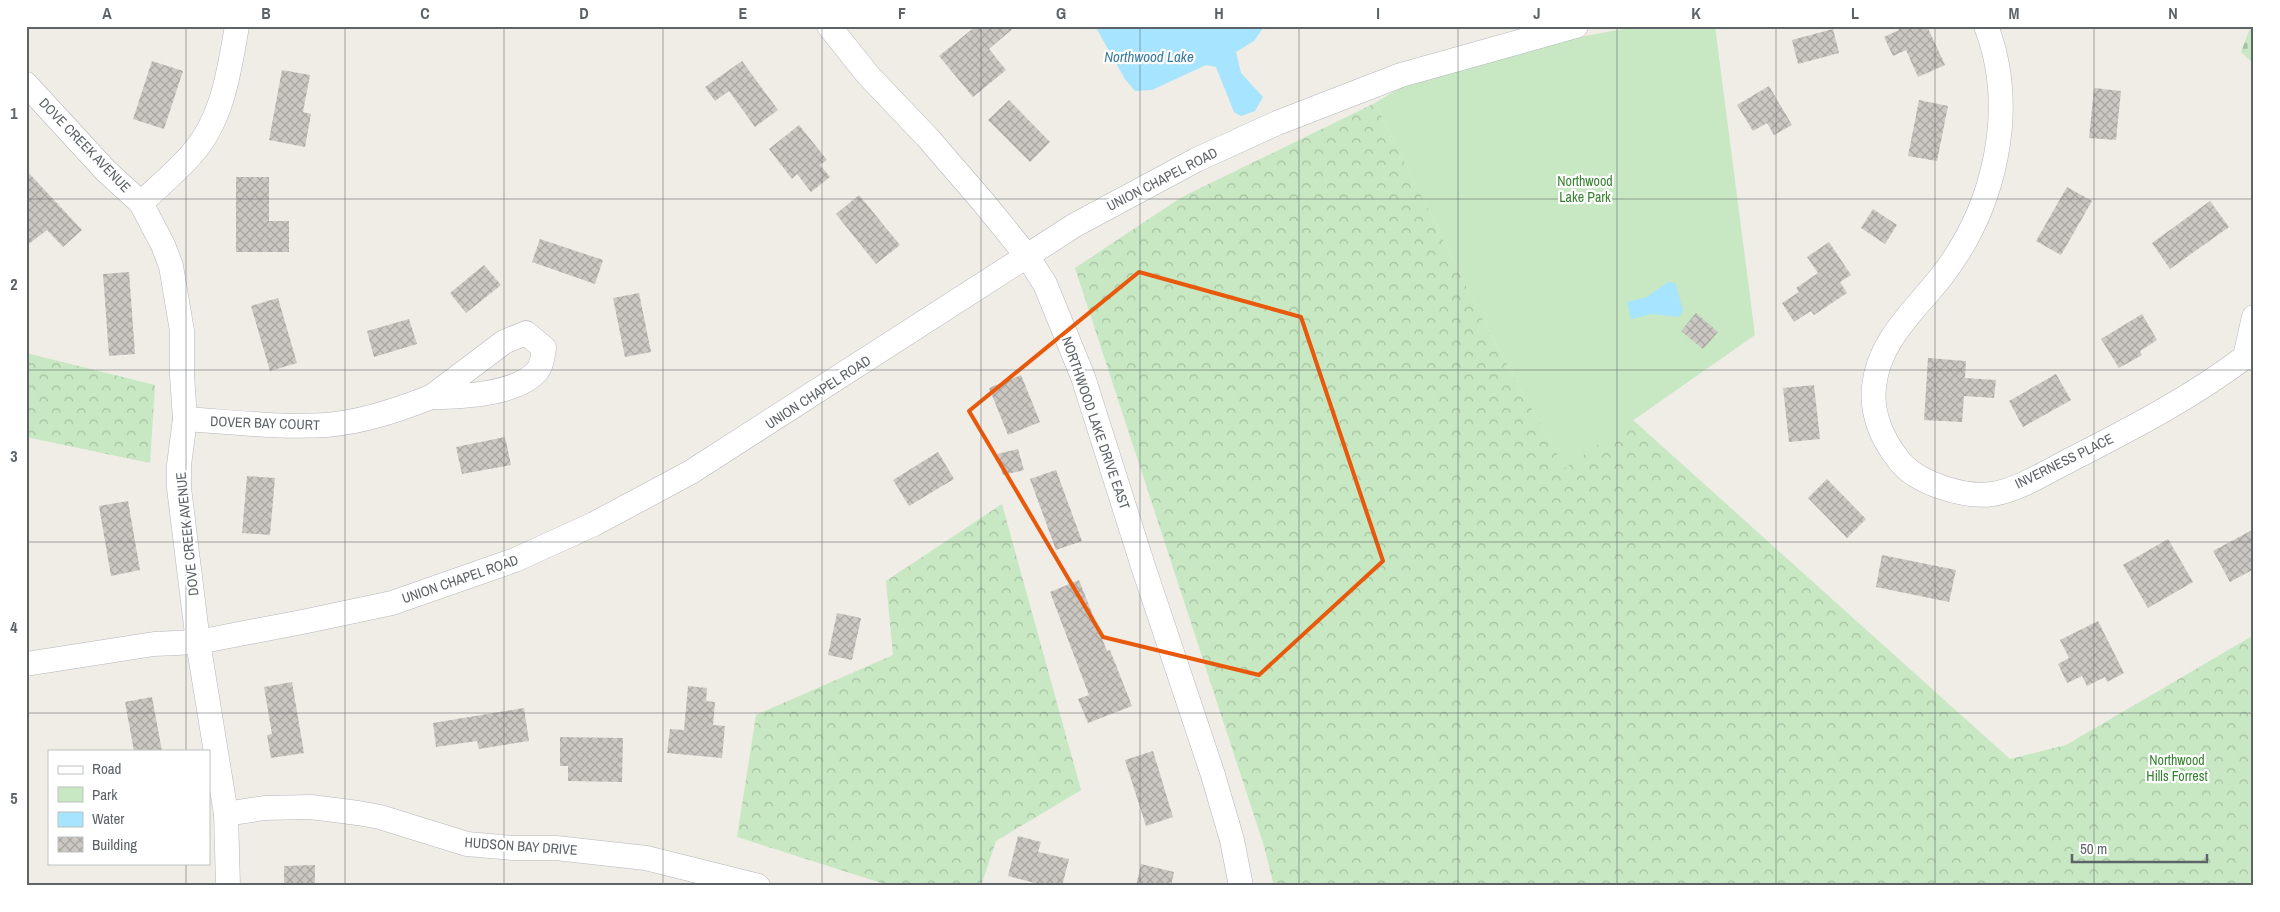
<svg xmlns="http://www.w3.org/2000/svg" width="2280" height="912" viewBox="0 0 2280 912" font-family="'Archivo Narrow',sans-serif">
<defs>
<pattern id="forest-crowns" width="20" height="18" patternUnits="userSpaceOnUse" patternTransform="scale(1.25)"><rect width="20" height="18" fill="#c7e8c2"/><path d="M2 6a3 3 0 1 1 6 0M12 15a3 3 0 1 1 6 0" fill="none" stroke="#a5c0a1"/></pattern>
<pattern id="cemetery-stones" width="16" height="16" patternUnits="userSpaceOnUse" patternTransform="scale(1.25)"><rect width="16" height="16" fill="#c7e8c2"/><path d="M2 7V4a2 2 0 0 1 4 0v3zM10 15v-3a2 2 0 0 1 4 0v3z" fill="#a5c0a1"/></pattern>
<pattern id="building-cross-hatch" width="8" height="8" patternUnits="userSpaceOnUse" patternTransform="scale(1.25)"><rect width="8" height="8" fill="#cbc7c2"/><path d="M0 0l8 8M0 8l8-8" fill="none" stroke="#a8a5a1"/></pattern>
</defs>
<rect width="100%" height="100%" fill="#f0ece6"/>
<polygon fill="#c7e8c2" points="1640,26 1715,26 1755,335 1565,468 1490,334 1375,103 1443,62"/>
<g fill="url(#forest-crowns)">
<polygon points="1375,103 1490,334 1565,468 1633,420 2010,759 2066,745 2254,635 2254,886 1274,886 1264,846 1075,268 1182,197"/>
<polygon points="26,353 155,385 150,463 26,437"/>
<polygon points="1002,504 1081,790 996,841 981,886 891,886 737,837 756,715 893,655 886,581"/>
</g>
<polygon fill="url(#cemetery-stones)" points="2251,26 2254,26 2254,64 2241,52"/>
<g fill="#a7e4ff">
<polygon points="1095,26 1261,26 1263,28 1254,41 1236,52 1241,73 1263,97 1255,111 1241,116 1234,112 1216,67 1206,65 1152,90 1135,91 1125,79"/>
<polygon points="1668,282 1675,283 1683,310 1679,317 1652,314 1631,319 1627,302 1647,297"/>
</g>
<g fill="url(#building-cross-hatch)">
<polygon points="976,26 1016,26 989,49 1006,70 973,97 939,56"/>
<polygon points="1897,26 1927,26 1945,65 1918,77 1906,50 1893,56 1884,37 1899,30"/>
<polygon points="1833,29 1839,53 1798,64 1792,40"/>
<polygon points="152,61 183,71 164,129 133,119"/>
<polygon points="742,61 778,110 755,127 729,91 715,101 705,87"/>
<polygon points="282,70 310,75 303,112 311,114 305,147 269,140"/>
<polygon points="1769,86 1792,125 1774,135 1767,123 1753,131 1737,105"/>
<polygon points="2094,88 2121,91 2116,140 2089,138"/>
<polygon points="1009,100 1050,142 1030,162 988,120"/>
<polygon points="1919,100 1948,106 1937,161 1908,156"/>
<polygon points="799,125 827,160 820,165 830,177 811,192 797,174 792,179 769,149"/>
<polygon points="26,170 82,230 63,247 47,230 26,246"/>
<polygon points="236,177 269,177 269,221 289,221 289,252 236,252"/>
<polygon points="2067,187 2092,201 2061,255 2036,241"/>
<polygon points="859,195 900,245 876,264 836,214"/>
<polygon points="2210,201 2229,227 2170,269 2152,243"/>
<polygon points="1873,209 1897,225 1885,244 1861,228"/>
<polygon points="540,239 603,260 595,284 532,262"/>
<polygon points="1829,242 1851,275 1840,282 1847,293 1814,315 1811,311 1794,322 1782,303 1799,292 1796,288 1818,273 1807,257"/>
<polygon points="484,265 501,285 466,313 450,293"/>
<polygon points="129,272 135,354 109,356 103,274"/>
<polygon points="639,293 651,352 625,357 613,298"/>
<polygon points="278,298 297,363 270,371 251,306"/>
<polygon points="1696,313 1718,332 1703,349 1681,331"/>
<polygon points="2142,314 2157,340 2140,351 2142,355 2119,368 2101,339"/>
<polygon points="409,319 417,344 374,357 367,331"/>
<polygon points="1928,358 1966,361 1965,378 1996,380 1994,398 1964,396 1962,422 1924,420"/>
<polygon points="2056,374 2071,400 2023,427 2009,401"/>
<polygon points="1021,375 1040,422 1008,435 989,388"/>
<polygon points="1814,385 1820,439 1789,442 1783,388"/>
<polygon points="505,437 511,465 462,474 456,447"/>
<polygon points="1018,449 1024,470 1003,475 997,454"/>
<polygon points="938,452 954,479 909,506 893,480"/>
<polygon points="1056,470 1082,541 1056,550 1030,479"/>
<polygon points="247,476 275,478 270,535 242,533"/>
<polygon points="1827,479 1866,519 1847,538 1808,498"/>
<polygon points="128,501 140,570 111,576 99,506"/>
<polygon points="2254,529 2254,569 2230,582 2213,551"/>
<polygon points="2168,539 2193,582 2148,608 2123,565"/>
<polygon points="1882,555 1956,570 1949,602 1876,587"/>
<polygon points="1079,580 1107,651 1110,650 1132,706 1088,723 1078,699 1089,695 1050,592"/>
<polygon points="837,613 861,618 852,660 828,655"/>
<polygon points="2098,621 2124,673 2107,682 2105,677 2087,686 2082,676 2067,683 2058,664 2069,658 2060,640"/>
<polygon points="292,682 304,753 271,758 267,735 272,734 264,687"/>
<polygon points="688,686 707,688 706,701 715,702 713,725 725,726 722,758 667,753 670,729 684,730"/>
<polygon points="152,697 162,751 134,751 125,702"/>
<polygon points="524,708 529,741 479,749 477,741 436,747 433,723"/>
<polygon points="560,737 623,738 622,782 568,781 568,766 560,766"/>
<polygon points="1153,751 1173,817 1146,826 1125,760"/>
<polygon points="1018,836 1041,842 1038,852 1069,859 1062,886 1046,886 1008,876"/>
<polygon points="1141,864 1174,872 1171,886 1136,886"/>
<polygon points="315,865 315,886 284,886 284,866"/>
</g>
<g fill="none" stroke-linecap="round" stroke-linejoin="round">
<g stroke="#b3b7bb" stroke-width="25">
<g id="minor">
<polyline points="829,26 868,75 928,138 984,203 1027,256 1045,284 1083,377 1143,566 1213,775 1232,840 1241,886"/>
<path d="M1986 26C2018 109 1995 208 1941 277 1915 310 1878 341 1874 387 1871 413 1882 439 1898 459 1915 483 1964 498 1993 494 2021 489 2048 471 2072 459 2132 428 2191 398 2245 357"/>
<polyline points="26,84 106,171 141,203 163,245 171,266 182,331 182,375 185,419 179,465 179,488 198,642 226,814 228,886"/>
<path d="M141 203C158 187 176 172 191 155 223 120 229 71 237 26"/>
<polyline points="2254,317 2245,357 2254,358"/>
<path d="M526 333 544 348C543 354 542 365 538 370 518 395 459 397 431 397L504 342Z"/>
<path d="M185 419C232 422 280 428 327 425 363 422 398 410 431 397"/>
<polyline points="26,664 154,644 198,642 307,621 392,603 515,560 594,524 691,472 1075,225 1196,160 1277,123 1401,75 1576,26"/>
<polyline points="226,814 264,808 311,807 358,813 380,817 467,844 512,848 556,848 646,858 758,886"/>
</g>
</g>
<use href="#minor" stroke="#fff" stroke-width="24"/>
</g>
<path fill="none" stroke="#e8590c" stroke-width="4" stroke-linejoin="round" d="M1139 272 1301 317 1383 561 1259 675 1103 637 969 411Z"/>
<path fill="none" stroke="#5d6367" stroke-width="1" stroke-opacity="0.55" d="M186 26V751M345 26V886M504 26V886M663 26V886M822 26V886M981 26V886M1140 26V886M1299 26V886M1458 26V886M1617 26V886M1776 26V886M1935 26V886M2094 26V886M26 199H2254M26 370H2254M26 542H2254M26 713H2254M186 863V886"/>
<g text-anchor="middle" stroke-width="4.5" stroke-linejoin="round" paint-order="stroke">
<g font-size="14" fill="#5d6367" stroke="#fff">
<text transform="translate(85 145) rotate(46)" y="5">DOVE CREEK AVENUE</text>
<text transform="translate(1162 179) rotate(-27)" y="5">UNION CHAPEL ROAD</text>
<text transform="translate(818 392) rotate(-33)" y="5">UNION CHAPEL ROAD</text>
<text transform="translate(265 423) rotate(2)" y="5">DOVER BAY COURT</text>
<text transform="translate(1096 423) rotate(71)" y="5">NORTHWOOD LAKE DRIVE EAST</text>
<text transform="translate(2064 461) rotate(-26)" y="5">INVERNESS PLACE</text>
<text transform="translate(187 534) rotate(-96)" y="5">DOVE CREEK AVENUE</text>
<text transform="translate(460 579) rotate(-19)" y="5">UNION CHAPEL ROAD</text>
<text transform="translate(521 846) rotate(4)" y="5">HUDSON BAY DRIVE</text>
</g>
<g font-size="14" fill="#388231" stroke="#fff">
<text x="1585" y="186">Northwood<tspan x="1585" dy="16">Lake Park</tspan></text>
<text x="2177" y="765">Northwood<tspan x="2177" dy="16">Hills Forrest</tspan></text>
</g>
<g font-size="15" font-style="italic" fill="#3a7ba3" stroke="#fff">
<text x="1149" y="62">Northwood Lake</text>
</g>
</g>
<rect width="2280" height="912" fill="none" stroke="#ffffff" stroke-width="55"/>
<rect x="48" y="750" width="162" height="115" fill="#ffffff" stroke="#bec1c2"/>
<rect x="58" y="766" width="25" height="8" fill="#ffffff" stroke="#bec1c2"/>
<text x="92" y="774" font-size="15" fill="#5d6367">Road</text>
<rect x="58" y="787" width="25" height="15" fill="#c7e8c2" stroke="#bec1c2"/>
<text x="92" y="800" font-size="15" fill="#5d6367">Park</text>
<rect x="58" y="812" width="25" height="15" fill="#a7e4ff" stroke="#bec1c2"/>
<text x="92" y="824" font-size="15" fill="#5d6367">Water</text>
<rect x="58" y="837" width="25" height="15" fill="url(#building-cross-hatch)" stroke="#bec1c2"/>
<text x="92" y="850" font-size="15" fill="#5d6367">Building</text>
<path d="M2072 854v8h135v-8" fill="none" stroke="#5d6367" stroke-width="2.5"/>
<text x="2080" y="854" font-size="15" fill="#5d6367" stroke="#ffffff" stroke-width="4" paint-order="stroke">50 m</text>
<rect x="28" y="28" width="2224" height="856" fill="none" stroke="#5d6367" stroke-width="2"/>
<g font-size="16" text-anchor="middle" font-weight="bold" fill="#5d6367">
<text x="107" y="19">A</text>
<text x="266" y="19">B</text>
<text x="425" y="19">C</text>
<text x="584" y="19">D</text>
<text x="743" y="19">E</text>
<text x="902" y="19">F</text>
<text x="1061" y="19">G</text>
<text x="1219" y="19">H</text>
<text x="1378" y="19">I</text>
<text x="1537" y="19">J</text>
<text x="1696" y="19">K</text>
<text x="1855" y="19">L</text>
<text x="2014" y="19">M</text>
<text x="2173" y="19">N</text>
<text x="14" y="119">1</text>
<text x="14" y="290">2</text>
<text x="14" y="462">3</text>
<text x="14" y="633">4</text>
<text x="14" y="804">5</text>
</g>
</svg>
